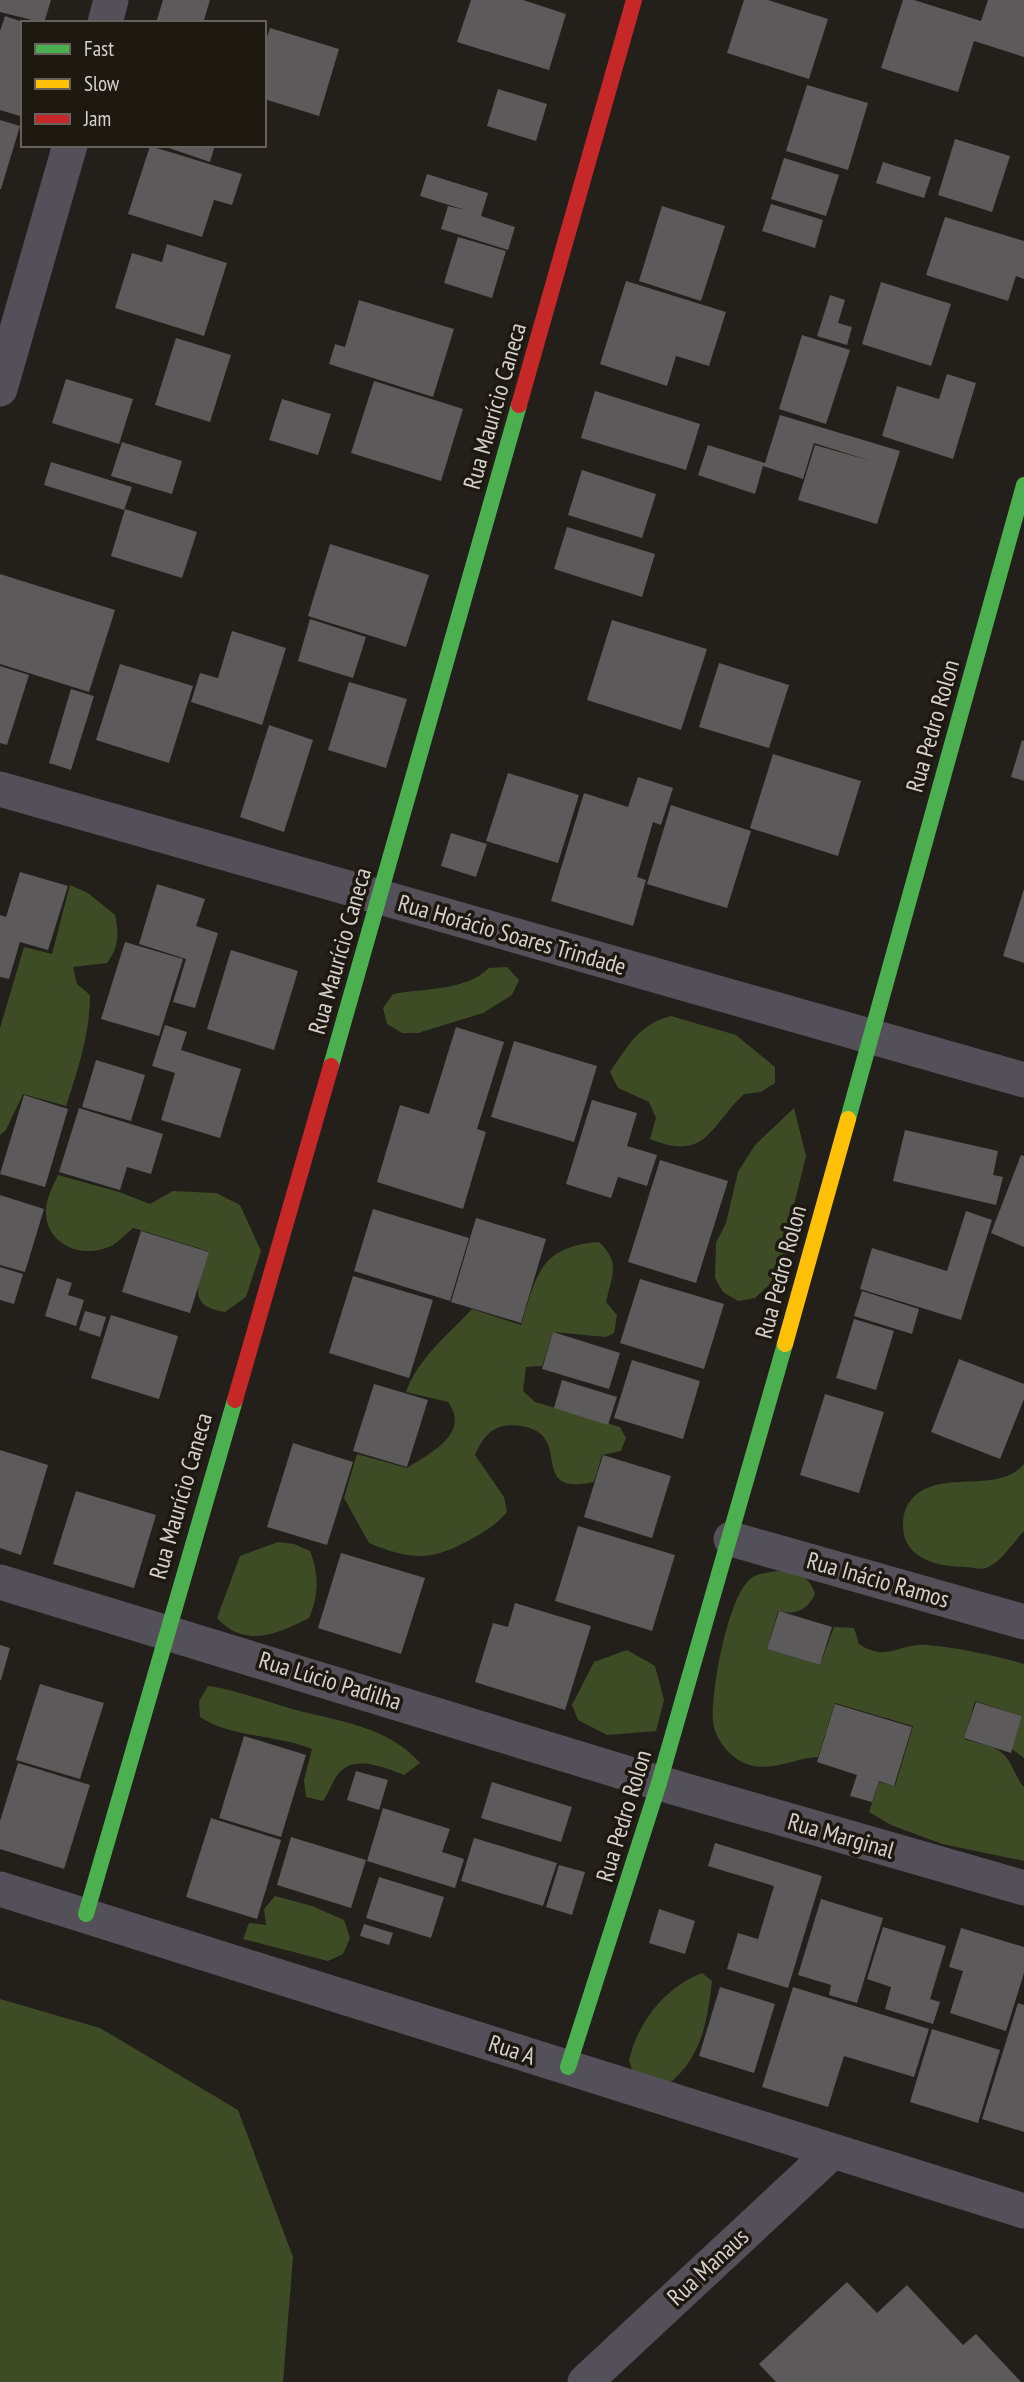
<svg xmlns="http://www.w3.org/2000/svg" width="1024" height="2382" viewBox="0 0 1024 2382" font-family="'PT Sans Narrow',sans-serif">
<rect width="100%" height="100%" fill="#23201c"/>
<g fill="#3d4c24">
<path d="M70 885 88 893 115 915C119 935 119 947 107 963L73 967 77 984 90 995C90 1034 78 1069 66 1106L23 1094 6 1130 0 1135V1028L24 947 52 954Z"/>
<path d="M507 967 519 980 512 995 483 1013 418 1033H402L387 1024 383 1008 393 994C424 988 466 991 489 968Z"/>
<path d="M671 1016 736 1035 775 1067V1083L761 1092 744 1094C709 1127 707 1162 650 1139L656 1118 649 1102 618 1088 610 1072C627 1047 640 1023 671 1016Z"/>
<polygon points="794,1108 806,1156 793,1209 791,1242 786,1258 768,1286 755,1298 738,1301 723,1292 715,1278 716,1243 726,1223 738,1172 755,1145"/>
<path d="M58 1175 119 1192 150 1204 173 1191 216 1193 240 1205 261 1251 246 1297 225 1312C182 1306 202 1280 208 1251L140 1230 133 1228C124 1235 117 1245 106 1248 79 1258 46 1243 46 1212 46 1198 53 1186 58 1175Z"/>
<path d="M599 1242C621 1263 612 1275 606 1302L617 1315 614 1333 606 1337 553 1332 542 1366 526 1367 523 1391 535 1402 620 1427 626 1438 621 1451 602 1455 594 1482C538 1494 561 1455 542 1435 532 1425 507 1422 495 1429 485 1434 479 1446 475 1455L504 1497 507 1512C495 1526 484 1532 468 1541 429 1562 409 1559 369 1543L344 1498 357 1454 407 1468C430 1453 471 1434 448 1402L406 1392C418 1358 448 1335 472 1309L521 1325C536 1277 539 1246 599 1242Z"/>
<path d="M1024 1464V1531C1013 1542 1002 1562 986 1568 980 1570 971 1567 965 1567 937 1567 902 1558 903 1525 903 1516 905 1507 911 1500 939 1467 997 1496 1024 1464Z"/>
<path d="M278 1542 294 1544 310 1551C319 1574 319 1595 309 1618 277 1634 245 1649 217 1618L240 1556Z"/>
<path d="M776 1571C795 1572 809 1574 815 1594 807 1611 795 1615 778 1611L767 1649 820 1665 834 1627 854 1628 859 1644C888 1663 898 1643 927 1645 960 1648 992 1655 1024 1664V1758L1012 1749 1022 1716 975 1701 964 1739C975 1743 993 1745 1002 1753 1012 1761 1015 1777 1024 1787V1861L942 1844 891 1825 869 1812 879 1782 895 1786 913 1726 835 1703 818 1757C793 1758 769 1774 744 1763 729 1756 715 1739 713 1722 711 1691 727 1600 750 1579 757 1573 768 1573 776 1571Z"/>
<polygon points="627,1650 655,1666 664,1700 656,1731 607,1735 578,1720 572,1705 594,1662"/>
<path d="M208 1686C237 1690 264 1701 292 1709 337 1721 388 1726 420 1763L404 1775C386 1768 356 1755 340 1772 333 1779 329 1793 323 1801L306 1797 304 1780 312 1749C276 1734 232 1738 200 1717L199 1701Z"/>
<polygon points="275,1896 312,1906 344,1920 350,1938 343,1954 328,1961 243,1939 249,1923 266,1925 264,1909"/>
<path d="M702 1973 712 1981C707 2022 702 2058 667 2085L635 2077 629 2061C637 2023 665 1987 702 1973Z"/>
<polygon points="0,1999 100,2028 238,2110 293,2257 283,2382 0,2382"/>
</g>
<g fill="#5c5a5a">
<polygon points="0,0 51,0 44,23 0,12"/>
<polygon points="163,0 210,0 203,23 156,23"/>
<polygon points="471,0 523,0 566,14 549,70 457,42"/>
<polygon points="744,0 768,0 828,19 809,79 727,53"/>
<polygon points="903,0 914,0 981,21 988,0 1024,0 1024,57 974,41 958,92 881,68"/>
<polygon points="5,16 23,22 23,117 0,110 0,31"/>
<polygon points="270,28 339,49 319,116 264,99 264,46"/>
<polygon points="807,85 868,103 848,170 786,151"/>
<polygon points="498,89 547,104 536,141 487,126"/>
<polygon points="0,120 20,126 1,189 0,189"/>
<polygon points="955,139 1010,156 992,212 938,195"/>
<polygon points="160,145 215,145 210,162"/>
<polygon points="150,146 242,174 232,205 214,200 202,237 128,214"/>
<polygon points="784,158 839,175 826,216 771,199"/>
<polygon points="883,162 931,177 924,198 876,183"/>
<polygon points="427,174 488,193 481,216 515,227 508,250 441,229 448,206 465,210 420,196"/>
<polygon points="771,204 823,220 815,248 762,231"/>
<polygon points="662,206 725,226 701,301 639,281"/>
<polygon points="945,217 1024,241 1024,279 1016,276 1008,301 926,275"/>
<polygon points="458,237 506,251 492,298 444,283"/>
<polygon points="167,244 227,263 204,336 115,308 132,253 162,262"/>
<polygon points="626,281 726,312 709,366 676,356 667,386 600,364"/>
<polygon points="881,282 951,304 931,366 862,344"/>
<polygon points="830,295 845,300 838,323 852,327 847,345 817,336"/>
<polygon points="359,300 454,329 433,397 329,364 335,344 345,347"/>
<polygon points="802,335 850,350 826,424 779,409"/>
<polygon points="176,338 231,355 210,422 155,405"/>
<polygon points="947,374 976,383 953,459 882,436 897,386 939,399"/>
<polygon points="66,379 133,399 119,444 52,423"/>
<polygon points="374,381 463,409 441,481 351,453"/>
<polygon points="595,391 700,424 686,470 581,438"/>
<polygon points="282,399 331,414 318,455 269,440"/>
<polygon points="780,415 900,451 877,524 798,500 815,445 871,461 814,443 803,479 763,466 755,494 698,475 708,445 765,463"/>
<polygon points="122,442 182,461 172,494 111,476"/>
<polygon points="51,462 132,487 124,510 44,485"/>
<polygon points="582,470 656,494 642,538 568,515"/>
<polygon points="125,509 197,532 182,578 111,556"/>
<polygon points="567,527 655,554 642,597 554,569"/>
<polygon points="330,544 429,575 406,647 308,616"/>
<polygon points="0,574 115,610 89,692 0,664"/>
<polygon points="310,619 366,637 353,678 298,661"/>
<polygon points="612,620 707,649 681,730 587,700"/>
<polygon points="232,631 286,648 262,725 191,702 200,673 218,678"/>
<polygon points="719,663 789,685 769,748 699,727"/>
<polygon points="120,664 193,686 169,763 96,740"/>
<polygon points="0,666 29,675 7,745 0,743"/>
<polygon points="349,682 407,699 386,768 328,750"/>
<polygon points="71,689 94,696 71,770 49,763"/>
<polygon points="269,725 313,740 284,832 240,817"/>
<polygon points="1022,740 1024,741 1024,781 1011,777"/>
<polygon points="773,754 861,781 838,856 750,828"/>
<polygon points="508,773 579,795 558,863 486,841"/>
<polygon points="638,777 673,788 661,825 653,822 637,877 646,880 633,926 551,901 584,793 628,807"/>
<polygon points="671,805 751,831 727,908 647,884"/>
<polygon points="451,833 487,844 476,877 441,866"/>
<polygon points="20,872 68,886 48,950 20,942 9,979 0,977 0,915 6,917"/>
<polygon points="157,884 205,899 196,926 218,933 195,1008 173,1002 186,959 139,944"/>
<polygon points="1024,889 1024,963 1003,956"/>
<polygon points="125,942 183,959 159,1036 101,1019"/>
<polygon points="231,950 298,971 274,1050 207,1029"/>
<polygon points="165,1025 187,1032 181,1050 241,1069 220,1138 161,1120 175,1073 152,1066"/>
<polygon points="456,1027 504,1042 477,1129 486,1132 463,1209 377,1182 400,1105 429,1114"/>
<polygon points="514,1041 597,1066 574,1142 491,1117"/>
<polygon points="96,1060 145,1075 131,1121 82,1107"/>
<polygon points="24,1095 68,1109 45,1187 0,1174"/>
<polygon points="592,1100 637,1113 627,1146 657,1155 647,1186 618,1177 611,1198 566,1184"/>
<polygon points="79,1108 163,1134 151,1174 127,1167 120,1190 59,1172"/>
<polygon points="905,1130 998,1151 993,1175 1003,1177 996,1205 893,1181"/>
<polygon points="1021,1155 1024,1156 1024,1247 991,1233"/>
<polygon points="660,1160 728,1181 696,1283 628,1262"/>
<polygon points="0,1195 44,1209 25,1272 0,1265"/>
<polygon points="373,1209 469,1238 450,1301 354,1271"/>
<polygon points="966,1211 992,1220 961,1320 860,1289 872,1248 947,1271"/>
<polygon points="476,1218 546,1239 521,1323 451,1302"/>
<polygon points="141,1231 209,1252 190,1313 122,1292"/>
<polygon points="0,1267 23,1274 14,1304 0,1300"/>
<polygon points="353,1276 433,1300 409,1378 329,1353"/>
<polygon points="57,1278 72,1283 68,1295 84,1300 76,1326 45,1316"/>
<polygon points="640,1279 724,1304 704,1369 620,1343"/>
<polygon points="862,1291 919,1309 912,1334 854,1316"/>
<polygon points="85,1311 106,1317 100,1337 79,1330"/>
<polygon points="111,1315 178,1336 159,1399 91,1378"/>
<polygon points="854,1319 894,1331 876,1390 836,1378"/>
<polygon points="553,1332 620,1353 609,1389 542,1369"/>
<polygon points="959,1359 1024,1384 1024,1399 1000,1459 931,1432"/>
<polygon points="632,1360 700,1381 683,1439 614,1418"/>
<polygon points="562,1380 617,1397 608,1425 554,1408"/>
<polygon points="374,1384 428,1400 407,1467 353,1451"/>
<polygon points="825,1394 884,1412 859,1493 800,1475"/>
<polygon points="293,1443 353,1462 327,1545 267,1527"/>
<polygon points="0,1450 48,1465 21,1555 0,1548"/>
<polygon points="603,1455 671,1476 652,1538 584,1517"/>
<polygon points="76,1491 156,1515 134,1588 53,1564"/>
<polygon points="578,1526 675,1555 652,1631 555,1601"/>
<polygon points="341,1553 425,1578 401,1654 318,1628"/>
<polygon points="515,1603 591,1626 565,1710 475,1682 493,1623 508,1627"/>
<polygon points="779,1611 832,1627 820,1665 767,1649"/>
<polygon points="0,1645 10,1648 1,1680 0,1680"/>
<polygon points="40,1684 104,1703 80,1779 16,1760"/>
<polygon points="976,1702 1022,1716 1011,1753 964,1738"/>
<polygon points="835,1704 912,1727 894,1786 879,1781 872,1802 850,1796 857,1775 817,1762"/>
<polygon points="244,1736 306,1755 281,1837 219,1818"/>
<polygon points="18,1763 90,1785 64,1869 0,1849 0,1821"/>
<polygon points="356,1771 388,1780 379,1810 347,1800"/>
<polygon points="492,1782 572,1807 561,1842 481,1818"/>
<polygon points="383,1808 450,1829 442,1852 464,1859 455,1888 367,1861"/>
<polygon points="211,1818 281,1840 257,1919 186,1897"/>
<polygon points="291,1837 366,1860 351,1908 277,1885"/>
<polygon points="474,1838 557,1863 543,1906 461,1881"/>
<polygon points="715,1843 822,1876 788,1988 727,1969 738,1933 758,1939 774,1886 708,1866"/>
<polygon points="559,1865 585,1872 572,1915 546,1907"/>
<polygon points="379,1877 444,1897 431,1938 366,1918"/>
<polygon points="821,1899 883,1918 857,2003 829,1995 831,1985 798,1975"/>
<polygon points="659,1909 695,1921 685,1954 649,1943"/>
<polygon points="364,1924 393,1933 389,1945 360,1936"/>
<polygon points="883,1927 946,1946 930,1999 940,2002 933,2024 885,2009 891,1987 867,1979"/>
<polygon points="961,1928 1024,1947 1024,1973 1006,2031 950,2013 963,1971 949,1967"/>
<polygon points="720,1987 775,2004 754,2073 699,2056"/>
<polygon points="793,1987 929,2029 914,2077 844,2056 828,2107 762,2087"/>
<polygon points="1018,2003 1024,2005 1024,2132 982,2119"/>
<polygon points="932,2029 1000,2050 978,2123 910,2102"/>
<polygon points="847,2282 877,2313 907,2285 963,2345 976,2334 1021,2382 776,2382 759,2364"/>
</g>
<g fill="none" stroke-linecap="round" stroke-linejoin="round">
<g stroke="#54505a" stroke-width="35">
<polyline points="105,23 111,0"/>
<polyline points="0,389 70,145"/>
<polyline points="0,789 1024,1080"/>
<polyline points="731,1539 1024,1622"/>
<polyline points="0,1582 659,1783 1024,1888"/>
<polyline points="0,1889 1024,2211"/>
<polyline points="585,2382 832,2152"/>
</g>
<g stroke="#4caf50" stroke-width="16">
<polyline points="331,1066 519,405"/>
<polyline points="848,1119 1024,485"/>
<polyline points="86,1914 235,1400"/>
<polyline points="568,2067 659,1783 785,1344"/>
</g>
<polyline stroke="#ffc107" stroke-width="16" points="785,1344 848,1119"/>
<g stroke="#c62828" stroke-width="16">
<polyline points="519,405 634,0"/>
<polyline points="235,1400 331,1066"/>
</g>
</g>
<g text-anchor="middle" stroke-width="7" stroke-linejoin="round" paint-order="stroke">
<g font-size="24" fill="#d4d1cc" stroke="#1d1810">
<text transform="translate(495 406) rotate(-74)" y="8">Rua Maurício Caneca</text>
<text transform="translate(933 726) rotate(-74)" y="8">Rua Pedro Rolon</text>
<text transform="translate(512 935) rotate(16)" y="8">Rua Horácio Soares Trindade</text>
<text transform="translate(340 951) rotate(-74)" y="8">Rua Maurício Caneca</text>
<text transform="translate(781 1272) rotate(-75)" y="8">Rua Pedro Rolon</text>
<text transform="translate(181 1496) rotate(-74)" y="8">Rua Maurício Caneca</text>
<text transform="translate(878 1580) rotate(16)" y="8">Rua Inácio Ramos</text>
<text transform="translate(330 1681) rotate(17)" y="8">Rua Lúcio Padilha</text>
<text transform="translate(624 1816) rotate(-73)" y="8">Rua Pedro Rolon</text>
<text transform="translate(841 1836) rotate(16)" y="8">Rua Marginal</text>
<text transform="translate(512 2050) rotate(18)" y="8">Rua A</text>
<text transform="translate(708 2267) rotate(-43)" y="8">Rua Manaus</text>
</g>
</g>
<rect x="21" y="21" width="245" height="126" fill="#1d1810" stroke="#66625b" stroke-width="2"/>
<rect x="35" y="44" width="35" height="10" fill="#4caf50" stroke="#66625b" stroke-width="2"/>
<text x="84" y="56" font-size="21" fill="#d4d1cc">Fast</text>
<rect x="35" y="79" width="35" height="10" fill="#ffc107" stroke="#66625b" stroke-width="2"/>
<text x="84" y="91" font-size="21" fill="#d4d1cc">Slow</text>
<rect x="35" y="114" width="35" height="10" fill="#c62828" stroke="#66625b" stroke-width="2"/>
<text x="84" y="126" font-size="21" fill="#d4d1cc">Jam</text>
</svg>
